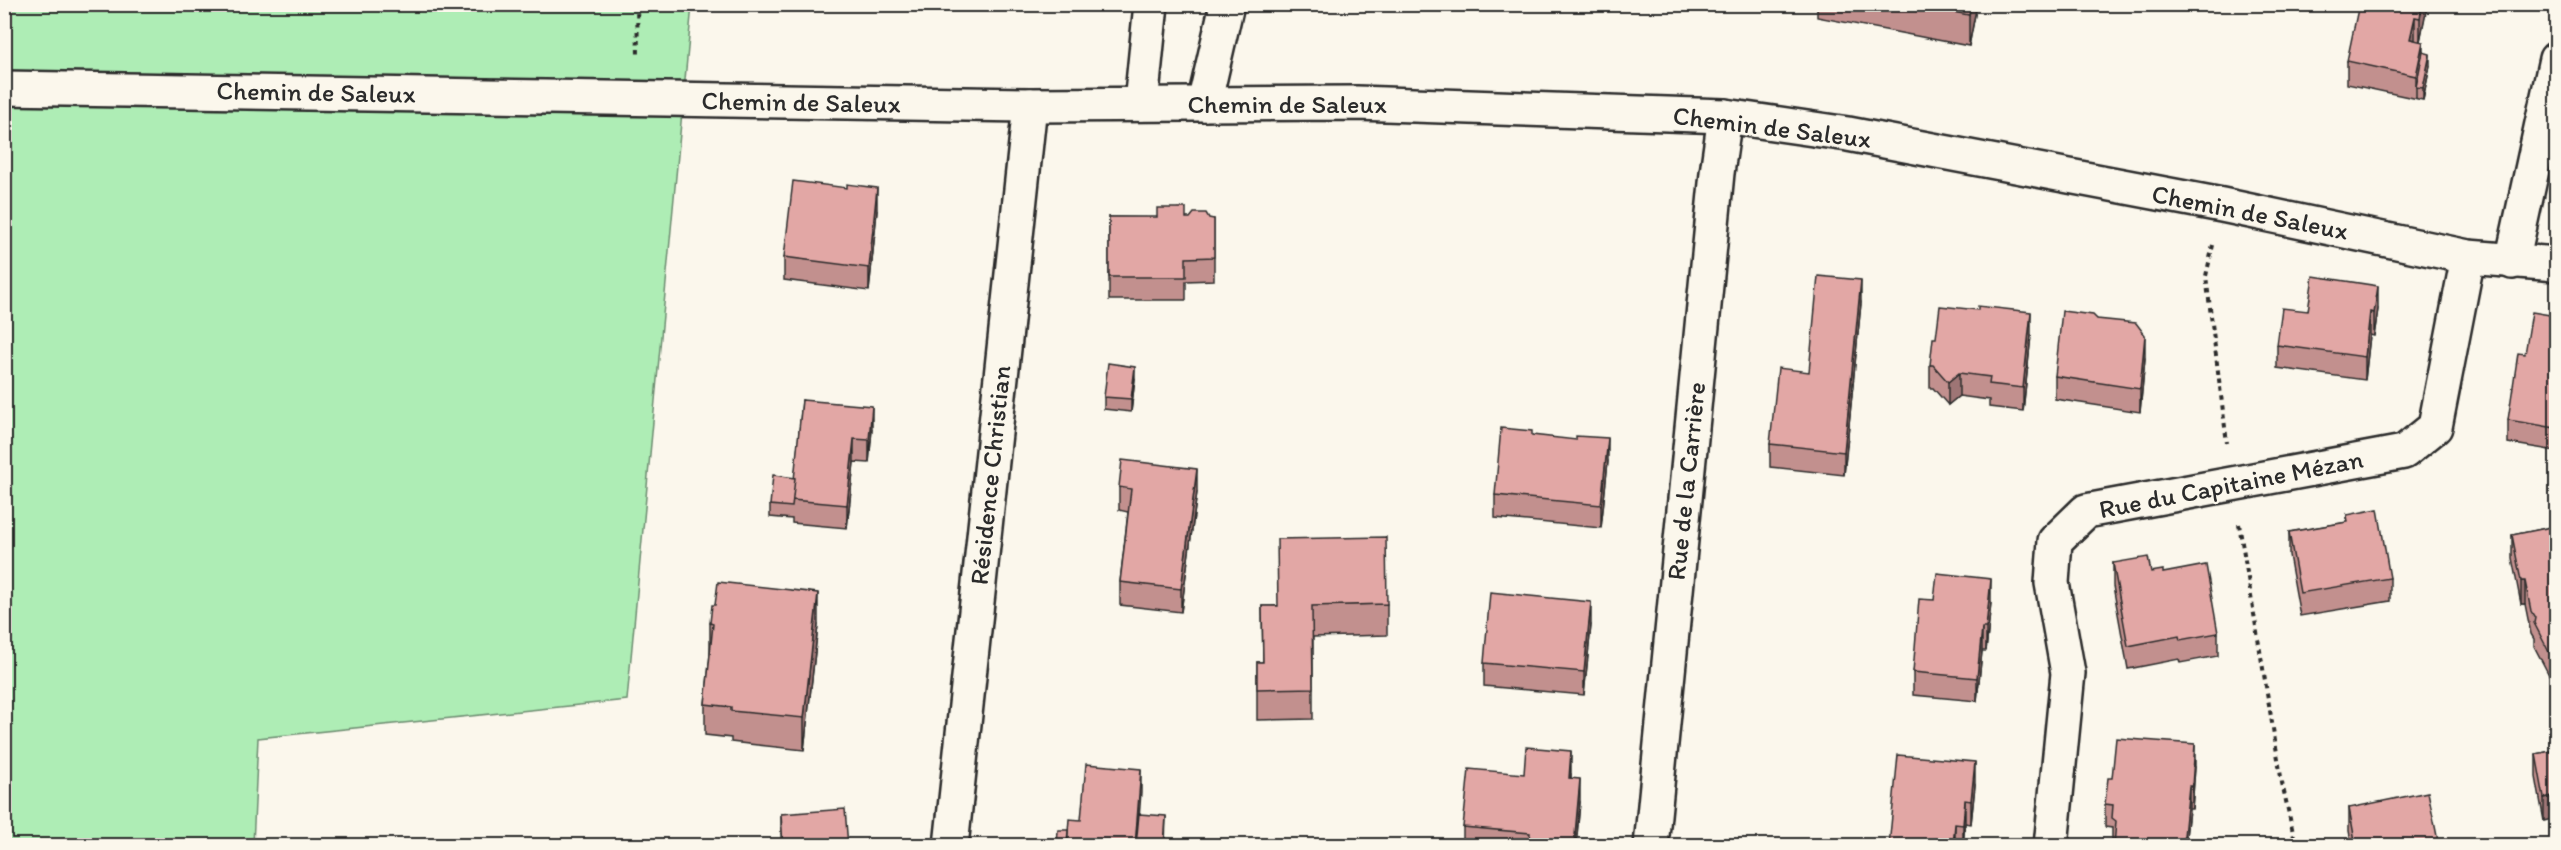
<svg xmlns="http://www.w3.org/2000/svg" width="2561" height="850" viewBox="0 0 2561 850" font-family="Itim,sans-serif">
<rect width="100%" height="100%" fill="#fbf7ec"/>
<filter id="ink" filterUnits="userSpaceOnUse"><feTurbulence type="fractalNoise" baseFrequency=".0167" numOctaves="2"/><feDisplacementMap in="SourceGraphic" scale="12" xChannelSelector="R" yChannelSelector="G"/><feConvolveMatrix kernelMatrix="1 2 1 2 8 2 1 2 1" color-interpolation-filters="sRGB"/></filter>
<g filter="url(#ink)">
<polygon fill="#aeedb5" stroke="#6c8c70" stroke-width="1.5" points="5,5 692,5 627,700 258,738 253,845 5,846"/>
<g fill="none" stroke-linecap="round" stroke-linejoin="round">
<g stroke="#2b2b2b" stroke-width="38">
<g id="minor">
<polyline points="4,88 1030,105 1357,103 1725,116 1848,134 2222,205 2468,257 2556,264"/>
<polyline points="1141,104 1151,4"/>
<polyline points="1204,104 1227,4"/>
<polyline points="2512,262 2556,59"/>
<polyline points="951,846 1030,105"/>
<polyline points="1651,846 1717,173 1725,116"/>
<polyline points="2051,846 2068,673 2052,583 2055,541 2086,511 2404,452 2435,427 2468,257"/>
</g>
</g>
<g stroke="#2b2b2b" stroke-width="4" stroke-dasharray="4.5 4.5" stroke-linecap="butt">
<polyline points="637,4 638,56"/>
<polyline points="2213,245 2206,276 2227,443"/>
<polyline points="2239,524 2282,783 2296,846"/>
</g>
<use href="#minor" stroke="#fbf7ec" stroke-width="33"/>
</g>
<g fill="#c2908e" stroke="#2b2b2b" stroke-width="1.5">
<polygon points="1817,4 1977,4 1969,46 1817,17"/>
<polygon points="2427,4 2420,41 2423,53 2430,66 2423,100 2347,84 2347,61"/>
<polygon points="877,211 869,291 784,280 784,257"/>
<polygon points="1109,217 1214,219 1214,280 1186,281 1186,300 1109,300"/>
<polygon points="1861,303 1844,475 1770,467 1770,444 1809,372"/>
<polygon points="2378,309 2374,336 2370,335 2365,380 2277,368 2277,345 2308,311"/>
<polygon points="2556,316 2556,451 2508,443 2508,420 2525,354"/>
<polygon points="2097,319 2145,358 2140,412 2055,399 2055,376"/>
<polygon points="2031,335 2023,411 1989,407 1989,400 1959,396 1948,405 1933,388 1930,388 1930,365"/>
<polygon points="1135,379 1131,412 1104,409 1104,397"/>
<polygon points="802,400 872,429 869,463 854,462 847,528 792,523 792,519 770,517 770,505 795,478"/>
<polygon points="1532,436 1608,461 1601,528 1495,518 1495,495"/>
<polygon points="1119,487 1197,492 1181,612 1120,605 1120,582 1128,512 1119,510"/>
<polygon points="2347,515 2390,578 2390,601 2300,616 2289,555 2289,532 2347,522"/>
<polygon points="2556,526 2556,678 2549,675 2534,646 2534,639 2531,634 2525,604 2521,604 2512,558 2512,535"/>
<polygon points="2113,563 2151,572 2163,573 2218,633 2218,656 2180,663 2179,659 2128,669 2113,586"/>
<polygon points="1934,600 1991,602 1986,651 1982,651 1977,701 1913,695 1913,672"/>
<polygon points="1387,604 1387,635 1313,637 1313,719 1257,720 1257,662 1263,662 1262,606"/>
<polygon points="710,623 818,625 804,750 731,742 731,738 705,735 705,704 710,654"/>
<polygon points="1591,625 1584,695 1484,686 1484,663"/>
<polygon points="2556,750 2544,821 2536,777 2536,754"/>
<polygon points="2195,767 2192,809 2189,809 2185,846 2114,846 2114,843 2112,841 2112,828 2105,827 2105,804 2112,778"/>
<polygon points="1524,774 1571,774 1571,779 1580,802 1576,846 1463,846 1463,827"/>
<polygon points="1975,785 1971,824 1965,823 1963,846 1889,846"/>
<polygon points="2349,808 2439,846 2352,846 2349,831"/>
<polygon points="781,814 848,846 781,846"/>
</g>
<g fill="#9e7574" stroke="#2b2b2b" stroke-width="1.5">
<polygon points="1971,4 1977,4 1969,46 1969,15"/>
<polygon points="2422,4 2427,4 2427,7 2420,41 2420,18"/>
<polygon points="2415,17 2415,40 2410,39"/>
<polygon points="2423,42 2423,65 2416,87 2416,99 2416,76"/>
<polygon points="2430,54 2430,66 2423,100 2423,88"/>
<polygon points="877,188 877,211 869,291 869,268"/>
<polygon points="1861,280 1861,303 1844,475 1844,452"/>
<polygon points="2378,286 2378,309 2374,336 2374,313"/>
<polygon points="2031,312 2031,335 2023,411 2023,388"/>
<polygon points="2370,312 2370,335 2365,380 2365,357"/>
<polygon points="2145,335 2145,358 2140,412 2140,389"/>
<polygon points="1135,367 1135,379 1131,412 1131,399"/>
<polygon points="1959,373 1959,396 1948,405 1948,382"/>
<polygon points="872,406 872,429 869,463 869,440"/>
<polygon points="1608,438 1608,461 1601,528 1601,505"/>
<polygon points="854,439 854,462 847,528 847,505"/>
<polygon points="1197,469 1197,492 1181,612 1181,589"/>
<polygon points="1991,579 1991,602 1986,651 1986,628"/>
<rect x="2521" y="581" width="4" height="23"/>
<polygon points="818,593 818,625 804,750 804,718"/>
<polygon points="1591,602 1591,625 1584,695 1584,672"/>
<polygon points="1982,628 1982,651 1977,701 1977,678"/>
<polygon points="2195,744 2195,767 2192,809 2192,786"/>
<polygon points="1571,751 1571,774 1569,801 1569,778"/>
<polygon points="1975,762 1975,785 1971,824 1971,801"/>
<polygon points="1141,769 1141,792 1137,846 1135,846"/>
<polygon points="1580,779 1580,802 1576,846 1574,846"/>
<polygon points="2189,786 2189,809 2185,846 2183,846"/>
<polygon points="2556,795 2556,818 2544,821 2544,798"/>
<polygon points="1965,800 1965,823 1963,846 1963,825"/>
<polygon points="1166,816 1165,846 1164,846"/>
<polygon points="1955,824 1955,846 1953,846"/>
</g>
<g fill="#e2a7a5" stroke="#2b2b2b" stroke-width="1.5">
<polygon points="1913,4 1971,4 1969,15"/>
<polygon points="2359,4 2422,4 2420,18 2415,17 2410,39 2423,42 2416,76 2347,61"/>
<polygon points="2423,52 2430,54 2423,88 2416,87"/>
<polygon points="793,181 847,188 847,184 877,188 869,268 784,257"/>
<polygon points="1157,208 1186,208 1186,218 1190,218 1194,213 1206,213 1209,218 1214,219 1214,257 1186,258 1186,277 1109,277 1109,217 1157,217"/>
<polygon points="1818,276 1861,280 1844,452 1770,444 1778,368 1809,372"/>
<polygon points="2313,276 2378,286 2374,313 2370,312 2365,357 2277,345 2282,308 2308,311"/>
<polygon points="1940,306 1978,310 1978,306 2031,312 2023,388 1989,384 1990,377 1959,373 1948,382 1933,365 1930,365 1933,338 1936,338"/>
<polygon points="2062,311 2093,315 2097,319 2136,323 2145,335 2140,389 2055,376"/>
<polygon points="2532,312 2556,316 2556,428 2508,420 2518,353 2525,354"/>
<polygon points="1108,363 1135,367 1131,399 1104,397"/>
<polygon points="802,400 872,406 869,440 854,439 847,505 792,500"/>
<polygon points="1501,428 1532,431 1532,435 1576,440 1576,436 1608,438 1601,505 1495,495"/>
<polygon points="1122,460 1197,469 1181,589 1120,582 1131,489 1119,487"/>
<polygon points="773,475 795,478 792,507 770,505"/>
<polygon points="2378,509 2390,578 2300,593 2289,532 2348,522 2347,515"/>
<polygon points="2556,526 2556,655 2549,652 2534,623 2535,618 2531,611 2525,581 2521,581 2512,535"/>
<polygon points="1386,537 1387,604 1312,606 1313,688 1257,689 1257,662 1263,662 1262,606 1278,606 1277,539"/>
<polygon points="2148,557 2151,572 2163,570 2163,573 2206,565 2218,633 2180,640 2179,636 2128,646 2113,563"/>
<polygon points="1937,573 1991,579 1986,628 1982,628 1977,678 1913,672 1919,599 1934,600"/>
<polygon points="718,582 818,593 804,718 731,711 731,707 705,704 713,624 710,623 712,605 715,605"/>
<polygon points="1490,592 1591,602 1584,672 1484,663"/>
<polygon points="2116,738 2195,744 2192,786 2189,786 2183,846 2114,846 2116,821 2112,818 2113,805 2105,804 2108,778 2112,778"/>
<polygon points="1526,747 1571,751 1569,778 1580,779 1574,846 1529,846 1530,833 1463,827 1469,769 1524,774"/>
<polygon points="2556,750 2556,795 2544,798 2536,754"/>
<polygon points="1898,755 1975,762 1971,801 1965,800 1963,825 1955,824 1953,846 1889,846"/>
<polygon points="1086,764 1141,769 1135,846 1067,846 1069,819 1081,820"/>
<polygon points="2428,792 2439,846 2356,846 2349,808"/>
<polygon points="845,809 848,846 783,846 781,814"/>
<polygon points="1139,814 1166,816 1164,846 1136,846"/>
<polygon points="1058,830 1068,830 1067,846 1057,846"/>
</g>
</g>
<g text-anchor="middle" stroke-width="4.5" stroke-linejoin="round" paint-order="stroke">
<g font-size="26" fill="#2b2b2b" stroke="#fbf7ec">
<text transform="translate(316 92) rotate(1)" y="9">Chemin de Saleux</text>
<text transform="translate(801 102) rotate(1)" y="9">Chemin de Saleux</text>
<text x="1287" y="113">Chemin de Saleux</text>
<text transform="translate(1772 127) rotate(7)" y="9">Chemin de Saleux</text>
<text transform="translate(2250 212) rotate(11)" y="9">Chemin de Saleux</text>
<text transform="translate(990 475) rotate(-84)" y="9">Résidence Christian</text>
<text transform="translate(1686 481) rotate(-84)" y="9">Rue de la Carrière</text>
<text transform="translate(2231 484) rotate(-11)" y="9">Rue du Capitaine Mézan</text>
</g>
</g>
<rect width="2561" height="850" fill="none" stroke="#fbf7ec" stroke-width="24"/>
<rect x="12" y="12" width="2537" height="826" fill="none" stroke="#2b2b2b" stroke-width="2" filter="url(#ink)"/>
</svg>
